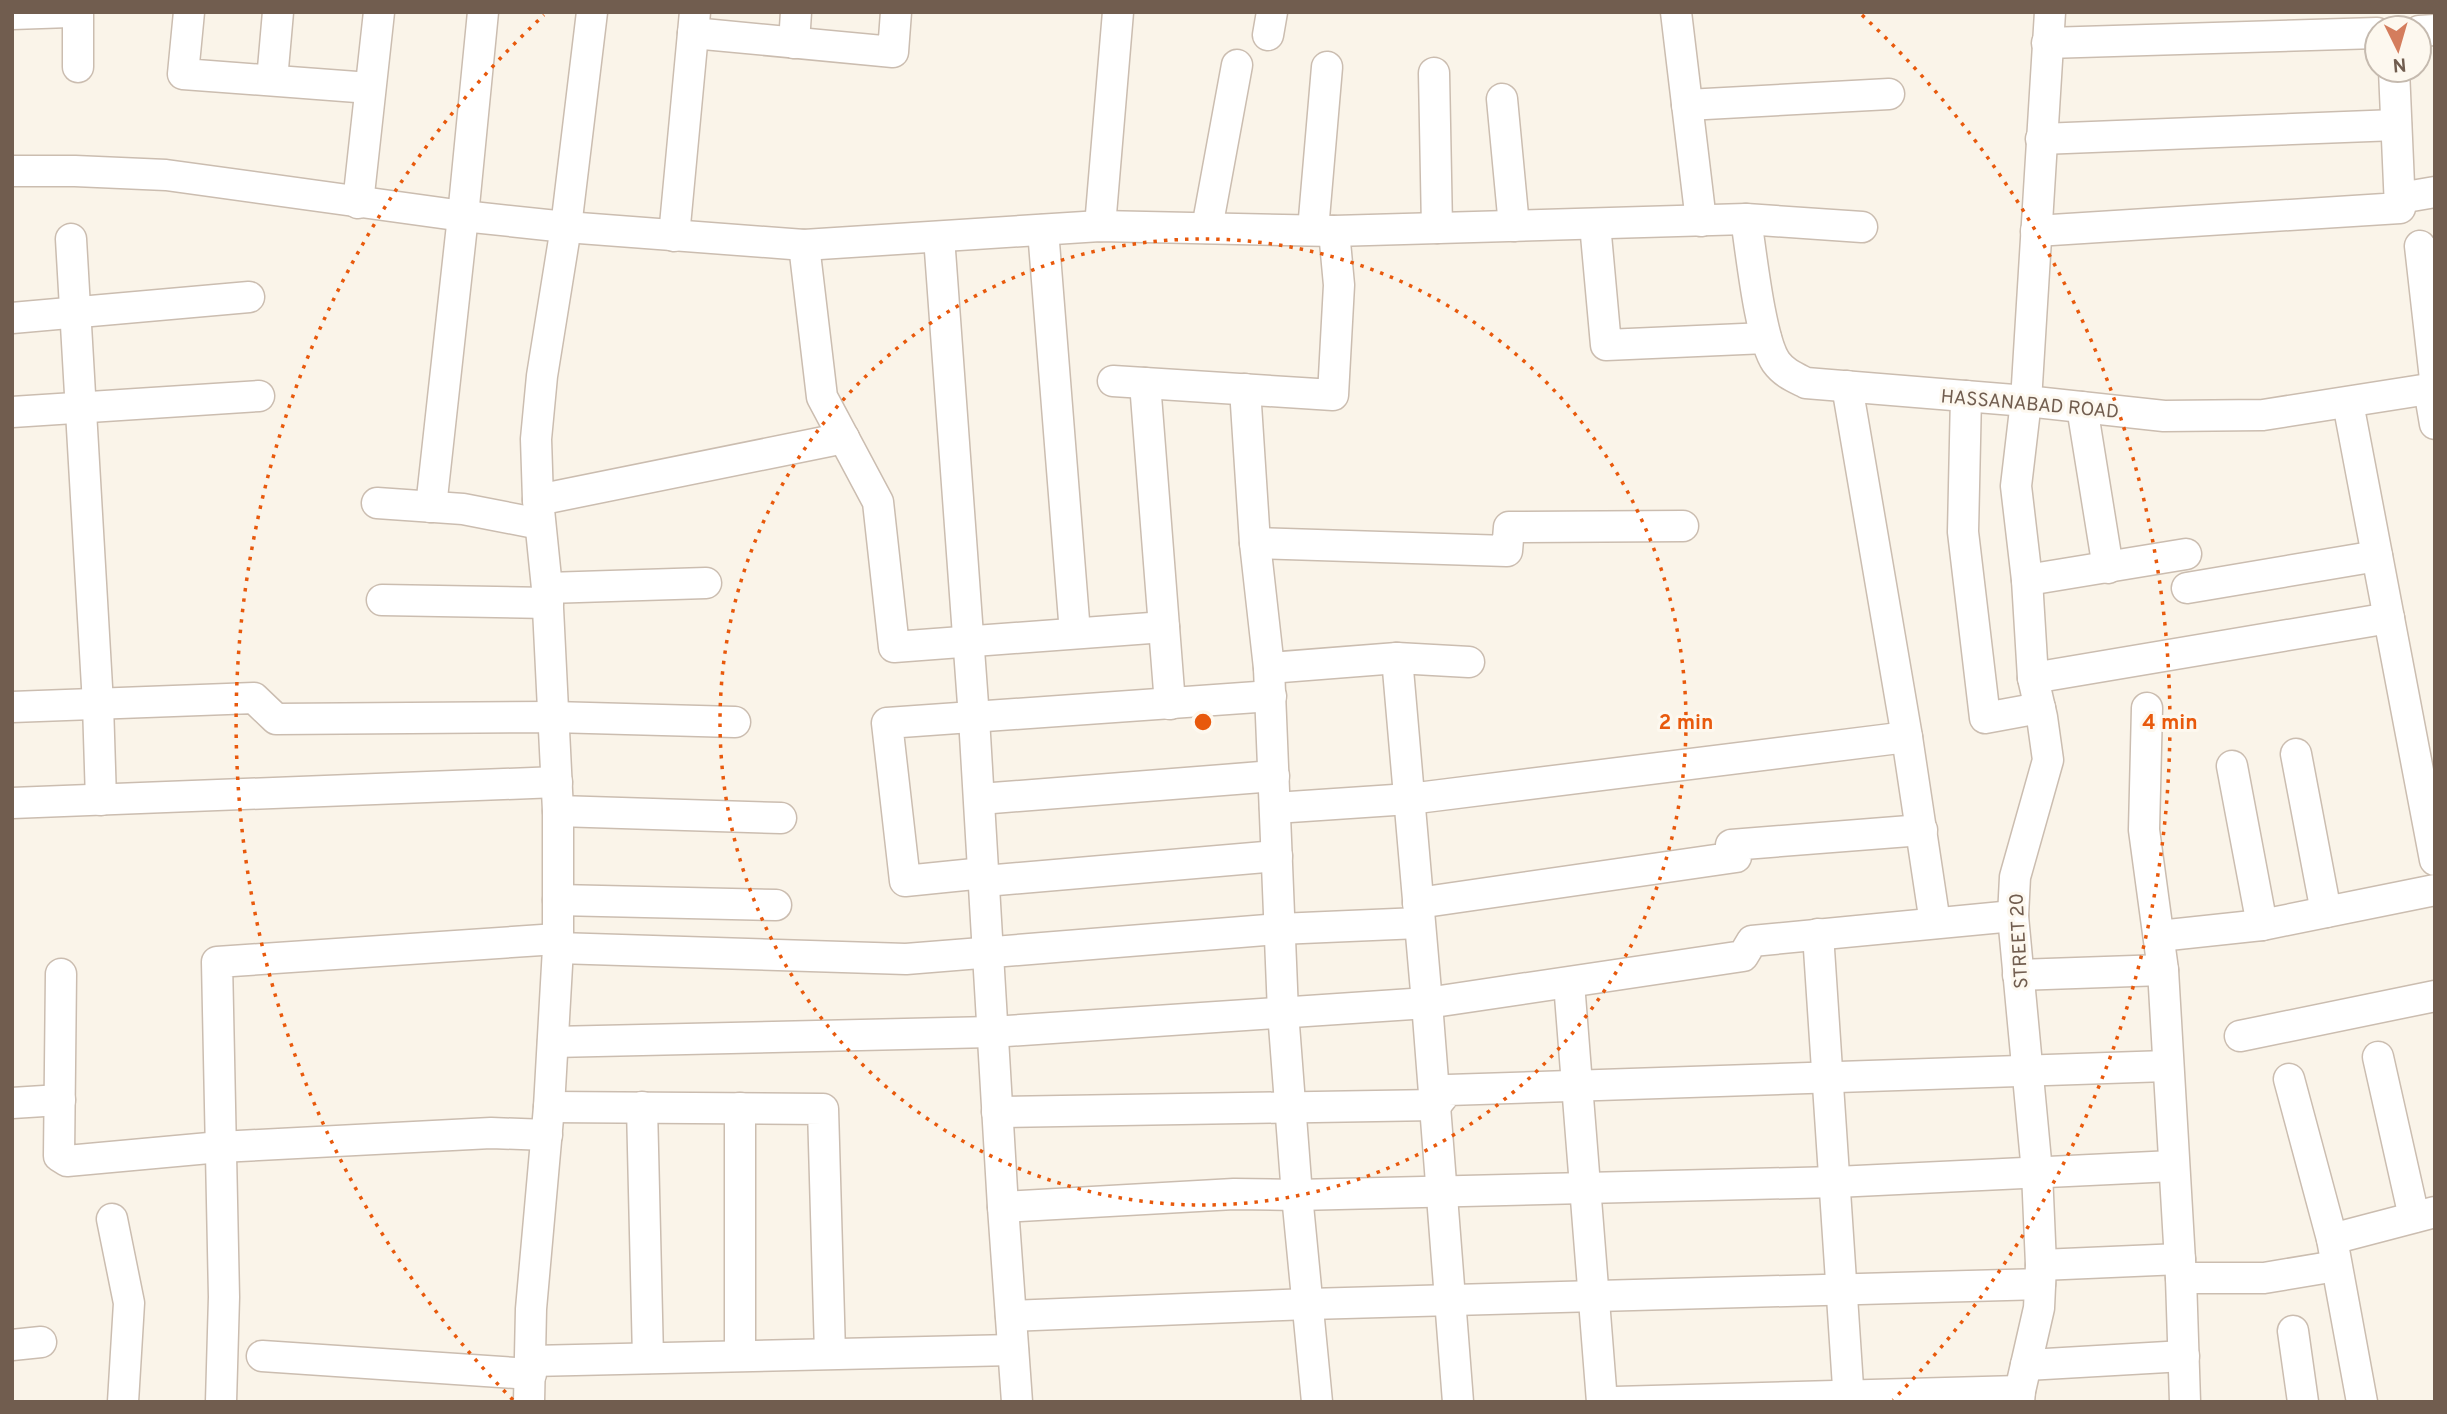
<svg xmlns="http://www.w3.org/2000/svg" width="2447" height="1414" viewBox="0 0 2447 1414" font-family="Overpass,sans-serif">
<rect width="100%" height="100%" fill="#faf4e9"/>
<g fill="none" stroke-linecap="round" stroke-linejoin="round">
<g stroke="#cbbdb0" stroke-width="33">
<g id="minor">
<polyline points="78,12 78,67"/>
<polyline points="189,12 183,74 370,88"/>
<polyline points="1676,12 1701,221"/>
<polyline points="12,14 70,12"/>
<polyline points="2419,31 2435,30"/>
<polyline points="693,33 893,52 896,12"/>
<polyline points="1268,35 1272,12"/>
<polyline points="794,43 796,12"/>
<polyline points="2047,43 2377,33"/>
<polyline points="1434,73 1437,228"/>
<polyline points="272,80 278,12"/>
<polyline points="1502,99 1514,226"/>
<polyline points="1687,105 1889,94"/>
<polyline points="2041,139 2396,125"/>
<polyline points="12,171 75,171 166,175 463,216 566,227 804,245 1100,226 1334,231 1746,219 1862,227"/>
<polyline points="2400,198 2435,192"/>
<polyline points="358,203 379,12"/>
<path d="M1746 219C1751 251 1760 339 1776 362 1784 373 1794 377 1806 383L2026 401 2164 416 2263 415 2435 388"/>
<polyline points="1595,224 1606,345 1766,338"/>
<polyline points="1100,226 1118,12"/>
<polyline points="1207,228 1237,65"/>
<polyline points="1043,230 1075,633"/>
<polyline points="1313,230 1327,67"/>
<polyline points="2036,231 2400,208 2394,70"/>
<polyline points="674,236 695,12"/>
<polyline points="939,237 974,718 1003,1207 1017,1402"/>
<polyline points="71,239 98,704 101,800"/>
<polyline points="804,245 822,397 878,502 894,647 1164,627"/>
<polyline points="2420,246 2435,379"/>
<polyline points="12,318 249,297"/>
<polyline points="1113,381 1333,395 1339,285 1334,231"/>
<polyline points="1145,383 1170,704"/>
<polyline points="1847,386 1907,737 1935,923"/>
<polyline points="1245,389 1255,543 1269,668 1283,1012 1297,1195 1317,1402"/>
<polyline points="2429,389 2435,424"/>
<polyline points="1966,396 1963,532 1985,718 2040,708"/>
<polyline points="2348,403 2435,860"/>
<polyline points="2082,407 2108,568"/>
<polyline points="12,412 259,396"/>
<polyline points="538,500 844,438"/>
<polyline points="377,503 463,509 540,524"/>
<polyline points="431,507 463,216 483,12"/>
<polyline points="1255,543 1507,551 1509,527 1683,526"/>
<polyline points="2027,580 2186,554"/>
<polyline points="547,588 706,583"/>
<polyline points="2187,588 2377,556"/>
<polyline points="382,600 548,603"/>
<polyline points="1397,658 1427,1003 1458,1402"/>
<polyline points="1269,668 1397,658 1469,662"/>
<polyline points="2033,678 2389,618"/>
<polyline points="12,707 254,698 276,719 553,717 735,722"/>
<polyline points="2147,708 2144,830 2163,970 2181,1278 2185,1402"/>
<polyline points="2296,754 2326,912"/>
<polyline points="2232,766 2262,925"/>
<polyline points="980,799 1274,776"/>
<polyline points="12,803 557,782"/>
<polyline points="1275,808 1409,799 1907,737"/>
<polyline points="558,811 781,818"/>
<polyline points="984,873 905,881 887,723 1271,696"/>
<polyline points="985,881 1277,856"/>
<polyline points="558,900 776,905"/>
<polyline points="1418,903 1736,857 1731,845 1922,830"/>
<polyline points="1818,934 1849,1402"/>
<polyline points="2159,936 2262,925 2435,890"/>
<polyline points="558,948 906,959 1279,929 1419,923"/>
<polyline points="61,974 59,1156 67,1161 220,1147 491,1133 547,1135"/>
<polyline points="2018,975 2163,970"/>
<polyline points="1569,983 1602,1402"/>
<polyline points="2240,1036 2435,996"/>
<polyline points="553,1042 992,1032 1427,1003 1743,956 1752,941 2013,916"/>
<polyline points="2378,1057 2414,1217"/>
<polyline points="2289,1079 2332,1239 2362,1402"/>
<polyline points="12,1103 60,1100"/>
<polyline points="549,1107 823,1109 830,1353"/>
<polyline points="642,1107 648,1358"/>
<polyline points="740,1108 740,1355"/>
<polyline points="997,1112 1436,1105 1448,1090 2167,1066"/>
<polyline points="1003,1207 1234,1194 1297,1195 1836,1182 2173,1166"/>
<polyline points="112,1219 129,1303 123,1402"/>
<polyline points="2332,1239 2435,1212"/>
<polyline points="2041,1265 2180,1259"/>
<polyline points="2181,1278 2264,1278 2336,1266"/>
<polyline points="1011,1316 1309,1304 2040,1284"/>
<polyline points="2293,1331 2303,1402"/>
<polyline points="12,1345 41,1342"/>
<polyline points="262,1356 531,1374"/>
<polyline points="531,1361 1013,1350"/>
<polyline points="2026,1365 2184,1356"/>
<polyline points="221,1402 224,1297 217,962 557,939"/>
<polyline points="529,1402 531,1309 549,1107 558,948 558,811 547,588 538,500 536,439 542,376 566,227 592,12"/>
<polyline points="1615,1402 2020,1391"/>
<polyline points="2019,1402 2020,1391 2039,1308 2041,1265 2037,1172 2013,916 2015,877 2048,760 2042,717 2033,678 2027,580 2016,486 2026,401 2050,12"/>
</g>
</g>
<use href="#minor" stroke="#fff" stroke-width="30"/>
</g>
<g fill="none" stroke="#e8590c" stroke-width="3.5" stroke-dasharray="3.5 7">
<circle cx="1203" cy="722" r="483"/>
<path d="M513 1400A967 967 0 0 1 544 15M1862 15A967 967 0 0 1 1893 1400"/>
</g>
<g text-anchor="middle" stroke-width="6" stroke-linejoin="round" paint-order="stroke">
<g font-size="19" fill="#715d4f" stroke="#fdf8ef">
<text transform="translate(2030 403) rotate(5)" y="7">HASSANABAD ROAD</text>
<text transform="translate(2018 941) rotate(-93)" y="7">STREET 20</text>
</g>
</g>
<circle cx="1203" cy="722" r="10" fill="#e8590c" stroke="#fdf8ef" stroke-width="3.5"/>
<g font-size="21" text-anchor="middle" font-weight="bold" fill="#e8590c" stroke="#fdf8ef" stroke-width="6" stroke-linejoin="round" paint-order="stroke">
<text x="1686" y="729">2 min</text>
<text x="2170" y="729">4 min</text>
</g>
<rect width="2447" height="1414" fill="none" stroke="#715d4f" stroke-width="28"/>
<g transform="translate(2398 49) rotate(175)"><circle r="33" fill="#fdf8ef" stroke="#c5baaf" stroke-width="2"/>
<path d="M0-5L12 26L0 18L-12 26Z" fill="#d47d5d"/>
<text y="-10" font-size="19" font-weight="bold" text-anchor="middle" fill="#715d4f">N</text>
</g>
</svg>
